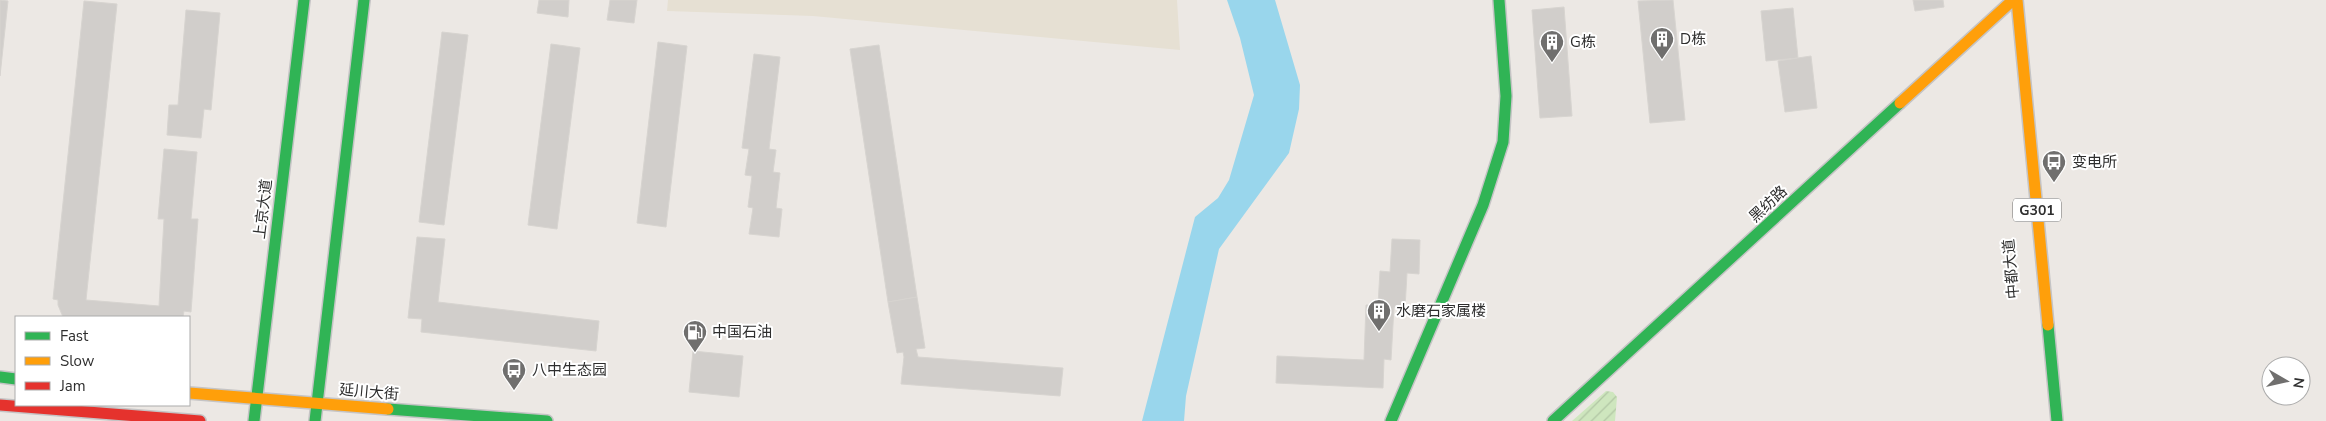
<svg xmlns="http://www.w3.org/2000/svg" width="2326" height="421" viewBox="0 0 2326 421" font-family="'Nunito Sans','Noto Sans SC',sans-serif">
<defs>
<pattern id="garden-furrows" width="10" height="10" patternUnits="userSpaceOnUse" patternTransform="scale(1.25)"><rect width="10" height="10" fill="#cee6be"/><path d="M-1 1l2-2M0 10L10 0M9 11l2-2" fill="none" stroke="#b1c6a4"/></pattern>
</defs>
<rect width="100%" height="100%" fill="#ece8e4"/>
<polygon fill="#e6e0d3" points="668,0 1177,0 1180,50 813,16 667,11"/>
<polygon fill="url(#garden-furrows)" points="1606,391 1613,392 1617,397 1615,421 1572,421"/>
<polygon fill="#99d6ec" points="1227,0 1275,0 1300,85 1299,109 1289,153 1219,249 1186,396 1184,421 1142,421 1195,217 1218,198 1229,180 1254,95 1240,38"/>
<g fill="#d1cecb" stroke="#d7d4d0">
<polygon points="0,0 8,1 0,76"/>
<polygon points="539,0 569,0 568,17 537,13"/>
<polygon points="610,0 637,0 634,23 607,20"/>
<polygon points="1673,0 1685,120 1650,123 1638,1"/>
<polygon points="1913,0 1943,0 1944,7 1915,11"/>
<polygon points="84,1 117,4 86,300 159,306 164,219 158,219 164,149 197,152 191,219 198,219 191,312 184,311 183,317 63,317 58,305 58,300 53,299"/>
<polygon points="1564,7 1572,116 1540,118 1532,10"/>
<polygon points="1793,8 1798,58 1766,61 1761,11"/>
<polygon points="186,10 220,13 211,110 204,109 201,138 167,135 169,105 178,105"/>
<polygon points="442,32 468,35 444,225 419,222"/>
<polygon points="658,42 687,46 666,227 637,223"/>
<polygon points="551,44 580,48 557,229 528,225"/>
<polygon points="879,45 917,297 888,302 850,49"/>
<polygon points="754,54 780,57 769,149 776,150 773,172 780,173 776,208 782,209 779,237 749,234 753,208 748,207 752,176 745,175 749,149 742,148"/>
<polygon points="1811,56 1817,108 1785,112 1778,61"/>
<polygon points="417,237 445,239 438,302 599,321 596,351 421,332 422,319 408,318"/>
<polygon points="1392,239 1420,240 1419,274 1407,273 1405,308 1394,307 1391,360 1384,359 1383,388 1276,383 1277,356 1364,360 1366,305 1378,305 1380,271 1390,272"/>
<polygon points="917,297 925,348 916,349 918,357 1063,368 1060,396 901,384 904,357 903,352 897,353 888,302"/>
<polygon points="693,351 743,356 739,397 689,392"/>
</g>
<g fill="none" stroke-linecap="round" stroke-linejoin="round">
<g stroke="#c5c4c5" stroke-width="14">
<g id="fast">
<polyline points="2048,325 2057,421"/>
<polyline points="0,377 16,379"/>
<polyline points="388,409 547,421"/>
<polyline points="254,421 304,0"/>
<polyline points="315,421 364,0"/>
<polyline points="1391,421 1483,205 1503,142 1506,96 1499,0"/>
<polyline points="1553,421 1900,103"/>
</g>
</g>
<g stroke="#c5c4c5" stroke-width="14">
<g id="slow">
<polyline points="2017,0 2048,325"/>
<polyline points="1900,103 2013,0"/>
<polyline points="189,393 388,409"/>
</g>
</g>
<g stroke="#c5c4c5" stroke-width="14">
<polyline id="jam" points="0,405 200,421"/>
</g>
<use href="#fast" stroke="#30b455" stroke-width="11"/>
<use href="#slow" stroke="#ff9f0a" stroke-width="11"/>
<use href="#jam" stroke="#e5322d" stroke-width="11"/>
</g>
<defs>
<g id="building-pin" transform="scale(1.25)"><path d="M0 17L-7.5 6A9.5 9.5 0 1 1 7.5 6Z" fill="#706f6e" stroke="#fff"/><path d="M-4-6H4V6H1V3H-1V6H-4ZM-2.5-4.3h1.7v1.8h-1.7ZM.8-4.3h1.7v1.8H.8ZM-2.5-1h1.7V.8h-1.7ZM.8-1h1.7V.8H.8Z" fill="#fff"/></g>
<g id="bus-pin" transform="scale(1.25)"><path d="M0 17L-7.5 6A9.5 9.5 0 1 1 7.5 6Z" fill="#706f6e" stroke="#fff"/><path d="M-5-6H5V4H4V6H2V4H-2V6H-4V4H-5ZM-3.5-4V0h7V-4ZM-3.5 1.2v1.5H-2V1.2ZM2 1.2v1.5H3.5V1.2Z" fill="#fff"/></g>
<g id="fuel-pin" transform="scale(1.25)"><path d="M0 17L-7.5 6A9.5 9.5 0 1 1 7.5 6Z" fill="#706f6e" stroke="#fff"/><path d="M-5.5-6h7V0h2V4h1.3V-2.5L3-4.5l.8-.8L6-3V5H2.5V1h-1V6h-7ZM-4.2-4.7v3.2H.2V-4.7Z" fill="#fff"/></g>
</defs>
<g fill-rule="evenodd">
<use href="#building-pin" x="1662" y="39"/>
<use href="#building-pin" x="1552" y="42"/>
<use href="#bus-pin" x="2054" y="162"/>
<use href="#building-pin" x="1379" y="311"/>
<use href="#fuel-pin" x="695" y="332"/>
<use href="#bus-pin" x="514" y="370"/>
</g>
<g text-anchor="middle" stroke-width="4" stroke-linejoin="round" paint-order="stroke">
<rect fill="#fff" stroke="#6d6d6d" stroke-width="1" x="2013" y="198.5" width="48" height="23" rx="4"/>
<g font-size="14" font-weight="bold" fill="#2e2e2e">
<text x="2037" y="215">G301</text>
</g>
<g font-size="15" fill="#2e2e2e" stroke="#fff" text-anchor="start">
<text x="1680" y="44">D栋</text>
<text x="1570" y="47">G栋</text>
<text x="2072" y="167">变电所</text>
<text x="1396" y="316">水磨石家属楼</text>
<text x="712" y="337">中国石油</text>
<text x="532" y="375">八中生态园</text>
</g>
<g font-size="15" fill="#2e2e2e" stroke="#fff">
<text transform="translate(1768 204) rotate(-43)" y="5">黑纺路</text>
<text transform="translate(263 209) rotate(-83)" y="5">上京大道</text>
<text transform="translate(2011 269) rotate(-95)" y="5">中都大道</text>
<text transform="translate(369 392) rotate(5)" y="5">延川大街</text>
</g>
</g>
<rect x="15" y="316" width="175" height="90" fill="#ffffff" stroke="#ababab"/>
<rect x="25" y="332" width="25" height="8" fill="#30b455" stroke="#ababab"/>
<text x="60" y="341" font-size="15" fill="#2e2e2e">Fast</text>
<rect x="25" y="357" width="25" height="8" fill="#ff9f0a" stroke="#ababab"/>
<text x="60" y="366" font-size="15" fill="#2e2e2e">Slow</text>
<rect x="25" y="382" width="25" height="8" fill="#e5322d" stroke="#ababab"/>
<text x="60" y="391" font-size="15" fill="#2e2e2e">Jam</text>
<g transform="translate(2286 381) rotate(99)"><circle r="24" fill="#ffffff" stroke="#ababab"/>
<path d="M0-4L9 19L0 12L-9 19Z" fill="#706f6e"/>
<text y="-8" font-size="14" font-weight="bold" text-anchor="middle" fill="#2e2e2e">N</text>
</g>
</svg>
